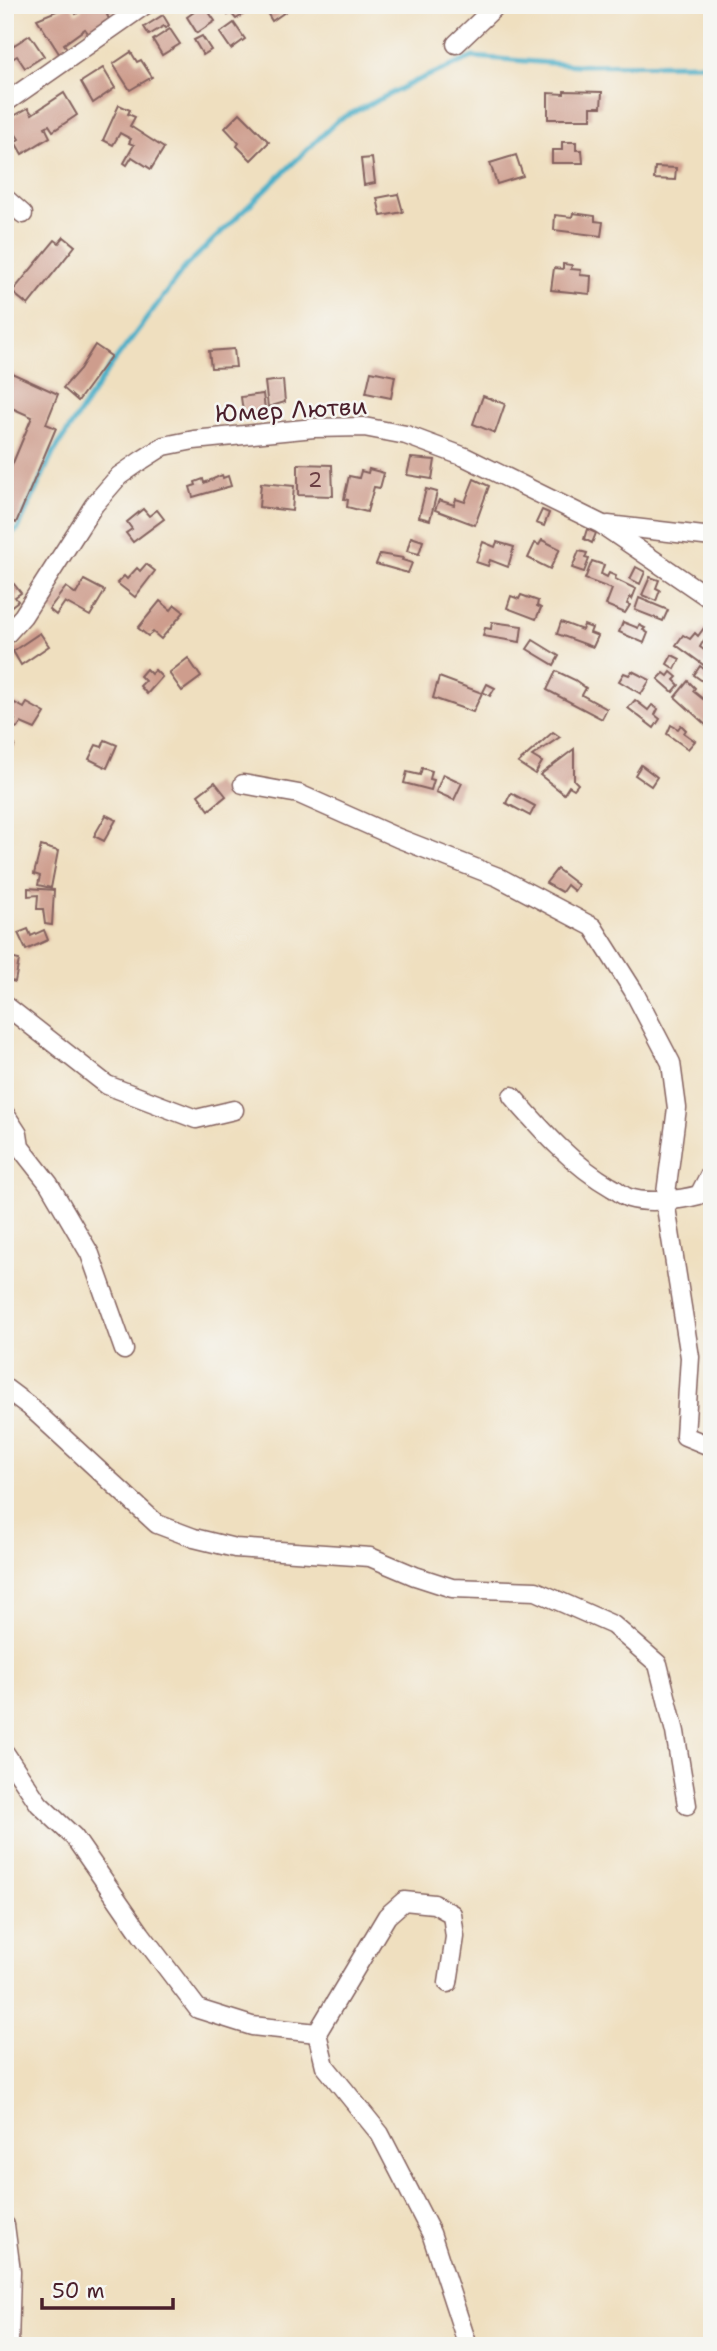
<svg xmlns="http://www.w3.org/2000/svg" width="717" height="2351" viewBox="0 0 717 2351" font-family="'Shantell Sans',sans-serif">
<rect width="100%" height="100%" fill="#f6f6f2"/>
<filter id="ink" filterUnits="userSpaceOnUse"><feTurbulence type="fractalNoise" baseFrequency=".0143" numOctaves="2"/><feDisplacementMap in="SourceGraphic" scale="14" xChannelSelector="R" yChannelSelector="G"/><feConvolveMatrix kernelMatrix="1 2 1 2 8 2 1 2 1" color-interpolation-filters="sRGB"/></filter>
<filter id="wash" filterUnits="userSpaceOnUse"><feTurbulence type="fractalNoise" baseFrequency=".00686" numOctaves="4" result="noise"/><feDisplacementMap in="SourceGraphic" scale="28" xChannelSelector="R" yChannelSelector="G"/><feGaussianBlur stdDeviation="1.57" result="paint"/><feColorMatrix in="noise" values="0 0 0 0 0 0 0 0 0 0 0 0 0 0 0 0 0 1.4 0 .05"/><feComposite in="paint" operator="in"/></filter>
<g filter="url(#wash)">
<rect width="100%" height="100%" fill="#efdfbf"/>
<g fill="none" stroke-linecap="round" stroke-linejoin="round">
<polyline stroke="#49afc8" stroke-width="5" points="5,538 18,529 52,455 108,370 186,266 338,120 416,81 473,57 576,65 712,64"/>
</g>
<g id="blocks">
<g fill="#ce9d8d">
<polygon points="71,5 76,14 82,10 80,5 118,5 119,7 107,15 109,19 102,24 103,26 90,36 85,29 64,44 68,50 60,55 37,19"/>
<polygon points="204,5 215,21 197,33 187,17"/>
<polygon points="222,5 252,5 254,8 236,19 231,13 228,15"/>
<polygon points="275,5 295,5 272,21 266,11"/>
<polygon points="163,15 169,25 166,28 164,26 149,35 144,27"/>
<polygon points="234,23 245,39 231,49 220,33"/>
<polygon points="170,29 180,44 162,55 153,40"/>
<polygon points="30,35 44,56 25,68 17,56 12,59 8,49"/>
<polygon points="202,36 211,50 203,55 194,40"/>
<polygon points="131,52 137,62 141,60 152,77 130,90 113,64"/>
<polygon points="103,68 115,88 93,103 81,82"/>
<polygon points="5,72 14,85 5,91"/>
<polygon points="564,91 602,92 601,107 591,107 591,119 548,119 548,93 564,94"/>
<polygon points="64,93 77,115 53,131 49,125 45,127 50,137 22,154 15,142 19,139 15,133 7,138 5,136 5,121 28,108 32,114"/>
<polygon points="119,105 130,110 128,114 135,117 130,126 164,148 151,169 132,157 127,165 124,163 134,145 129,143 131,139 120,133 113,145 103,140"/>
<polygon points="240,113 269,142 251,160 237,146 239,143 225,128"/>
<polygon points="562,142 576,142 576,150 582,150 583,163 552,163 552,150 562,150"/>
<polygon points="516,155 523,176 497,184 490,163"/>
<polygon points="372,158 375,183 364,185 361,159"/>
<polygon points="655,167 676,168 675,180 654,179"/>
<polygon points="398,194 403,212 381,216 377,198"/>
<polygon points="573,213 595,216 595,221 603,222 601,236 554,230 555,215 572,217"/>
<polygon points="64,237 75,246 28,305 12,292 55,240 59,243"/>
<polygon points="563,264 572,265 571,269 581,270 580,275 591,276 590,294 551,290 554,268 563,269"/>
<polygon points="95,345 111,356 78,401 63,388 80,369"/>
<polygon points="234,349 236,367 211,368 209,351"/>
<polygon points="5,370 58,394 46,424 56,428 16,523 5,518 5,482 32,417 5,405"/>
<polygon points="371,371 395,376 391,398 366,393"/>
<polygon points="283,380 285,402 268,407 265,382"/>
<polygon points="263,394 266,417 244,419 241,397"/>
<polygon points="483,396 505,404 495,433 473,424"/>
<polygon points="411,458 435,460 432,479 407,475"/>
<polygon points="298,464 332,465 333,496 298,495"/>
<polygon points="369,469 384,473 380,488 374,487 367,512 347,507 348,500 344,499 349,476 359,478 361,471 368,473"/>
<polygon points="222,475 223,478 228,476 231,486 193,497 190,487 196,485 195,482 203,479 204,483"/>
<polygon points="474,479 489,486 475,525 435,510 439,500 454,505 456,499 465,502"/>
<polygon points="261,483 294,486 292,511 259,507"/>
<polygon points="426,489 437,492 430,520 419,517"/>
<polygon points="143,509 149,516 157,510 164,519 133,542 126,533 132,529 127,522"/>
<polygon points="542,510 549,513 544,526 536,523"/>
<polygon points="587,529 596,533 592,543 584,539"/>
<polygon points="411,537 423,541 419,554 407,551"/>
<polygon points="542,540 560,549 550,569 528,558 535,543 539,545"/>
<polygon points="483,542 495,547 497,542 514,547 508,567 490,560 488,566 476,562"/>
<polygon points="579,551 587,553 585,558 589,559 584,572 572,568"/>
<polygon points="380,554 403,558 402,560 412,563 408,573 376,564"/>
<polygon points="592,561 604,565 601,574 607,577 609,573 616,576 615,579 636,589 632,599 630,597 627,604 630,605 625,613 606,605 612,589 585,579"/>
<polygon points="146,564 155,571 135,597 117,583 124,576 127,579 137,568 140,571"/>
<polygon points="636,567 645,572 640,584 630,579"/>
<polygon points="650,577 659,580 656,588 660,590 656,601 642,595"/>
<polygon points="84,580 105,591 90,616 65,602 56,615 49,609 66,587 76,594"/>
<polygon points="14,584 21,593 15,597 18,601 5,611 5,587"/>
<polygon points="521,595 538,601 537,606 541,608 536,619 507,608 511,596 519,599"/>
<polygon points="639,598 668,610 663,621 635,610"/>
<polygon points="160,601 171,610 175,605 184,612 161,639 153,632 148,636 138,628"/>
<polygon points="492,622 522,626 520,642 483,636 485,628 491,629"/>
<polygon points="561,622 582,630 584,625 592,628 590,633 598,636 593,647 557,634"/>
<polygon points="623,622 638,628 639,625 645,628 643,630 648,633 644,643 619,632"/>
<polygon points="704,628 712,635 710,645 704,640 700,647 712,656 705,666 676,645 683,635 690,639 695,633 698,636"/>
<polygon points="40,633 49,646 21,665 13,651"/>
<polygon points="533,640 559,656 554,665 527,649"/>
<polygon points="672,655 680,659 675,669 667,664"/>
<polygon points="188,658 201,677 182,691 169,673"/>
<polygon points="700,666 712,675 708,685 694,675"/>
<polygon points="146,669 151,674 155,670 162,677 147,694 140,686 145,681 140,676"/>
<polygon points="556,671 575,680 586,688 582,695 607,709 602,719 547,690"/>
<polygon points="632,671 650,680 641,694 619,681 624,673 629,675"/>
<polygon points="671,672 677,677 674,680 679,685 673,692 658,679 664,673 668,676"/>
<polygon points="439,677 482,693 473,712 433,698"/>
<polygon points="688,681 695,688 693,691 703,699 712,688 712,722 708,727 675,697"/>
<polygon points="487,684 495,688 490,696 483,692"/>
<polygon points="635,700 648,710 652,705 658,709 655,715 660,719 654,728 628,708"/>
<polygon points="15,703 24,708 27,703 45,713 35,729 21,723 17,728 12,725 15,720 7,715"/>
<polygon points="671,725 678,729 681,725 686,730 684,733 695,741 688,749 667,734"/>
<polygon points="553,732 560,737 532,756 542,762 535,774 518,763"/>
<polygon points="5,739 15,745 9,755 5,752"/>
<polygon points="105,740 117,745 107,768 89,759 96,745 102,747"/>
<polygon points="574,749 574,780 578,784 574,789 569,786 564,794 540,775"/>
<polygon points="641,765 657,777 651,786 635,775"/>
<polygon points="422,768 432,771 430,779 434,780 431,790 404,783 407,772 420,775"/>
<polygon points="443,774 462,783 454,800 436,792"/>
<polygon points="215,782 226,796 209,810 198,795"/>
<polygon points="511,793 535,806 530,816 506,803"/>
<polygon points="106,815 116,820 104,841 94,836"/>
<polygon points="41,846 58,851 51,888 38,885 40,876 34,874"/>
<polygon points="557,869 578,885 574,891 567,885 562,892 546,883"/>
<polygon points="28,888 54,890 52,925 45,924 43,909 37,909 38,895 28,896"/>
<polygon points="28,929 31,936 44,930 48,940 26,950 18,933"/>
<polygon points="5,957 19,960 15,982 5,979"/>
</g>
</g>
</g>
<g filter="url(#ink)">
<use href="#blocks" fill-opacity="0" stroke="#84625f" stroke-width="2"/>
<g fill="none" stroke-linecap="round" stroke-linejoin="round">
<g stroke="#84625f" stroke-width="21">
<g id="minor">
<polyline points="456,44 497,5"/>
<polyline points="5,103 145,5"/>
<polyline points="5,198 23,214"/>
<polyline points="608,525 712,537"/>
<polyline points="5,636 23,616 94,505 119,476 142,460 164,446 194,440 314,428 364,427 406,435 465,457 601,524 712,600"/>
<polyline points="243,784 299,794 398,838 498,877 593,927 633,990 671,1063 677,1108 665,1201 690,1357 685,1436 712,1447"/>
<polyline points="5,1005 107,1085 196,1119 234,1110"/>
<path d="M512 1096C542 1130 571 1164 611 1187 617 1190 623 1196 629 1198 648 1204 680 1200 699 1195L712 1170"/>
<polyline points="5,1114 18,1134 20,1147 49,1184 90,1254 124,1350"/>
<polyline points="5,1388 29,1406 157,1524 194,1538 235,1548 370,1557 415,1576 452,1588 536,1591 613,1625 658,1664 675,1732 687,1805"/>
<polyline points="5,1753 39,1804 74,1837 141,1934 198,2009 252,2026 317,2033"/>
<polyline points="448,1983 455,1937 452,1914 434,1904 404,1901 387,1916 317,2033 325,2066 380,2134 431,2233 468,2346"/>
<polyline points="5,2225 11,2271 9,2346"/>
</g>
</g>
<use href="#minor" stroke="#fff" stroke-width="18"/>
</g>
</g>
<g text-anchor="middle" stroke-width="5" stroke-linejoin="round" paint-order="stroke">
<g font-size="21" fill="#6b3e44">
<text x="315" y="487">2</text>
</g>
<g font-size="24" fill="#4a1f2b" stroke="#f6f6f2">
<text transform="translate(291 410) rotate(-3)" y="8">Юмер Лютви</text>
</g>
</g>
<rect width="717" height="2351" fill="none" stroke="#f6f6f2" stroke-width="28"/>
<path d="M42 2298v10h131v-10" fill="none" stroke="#4a1f2b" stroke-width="3.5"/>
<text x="52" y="2298" font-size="21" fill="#4a1f2b" stroke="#f6f6f2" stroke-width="5" paint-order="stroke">50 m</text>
</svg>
